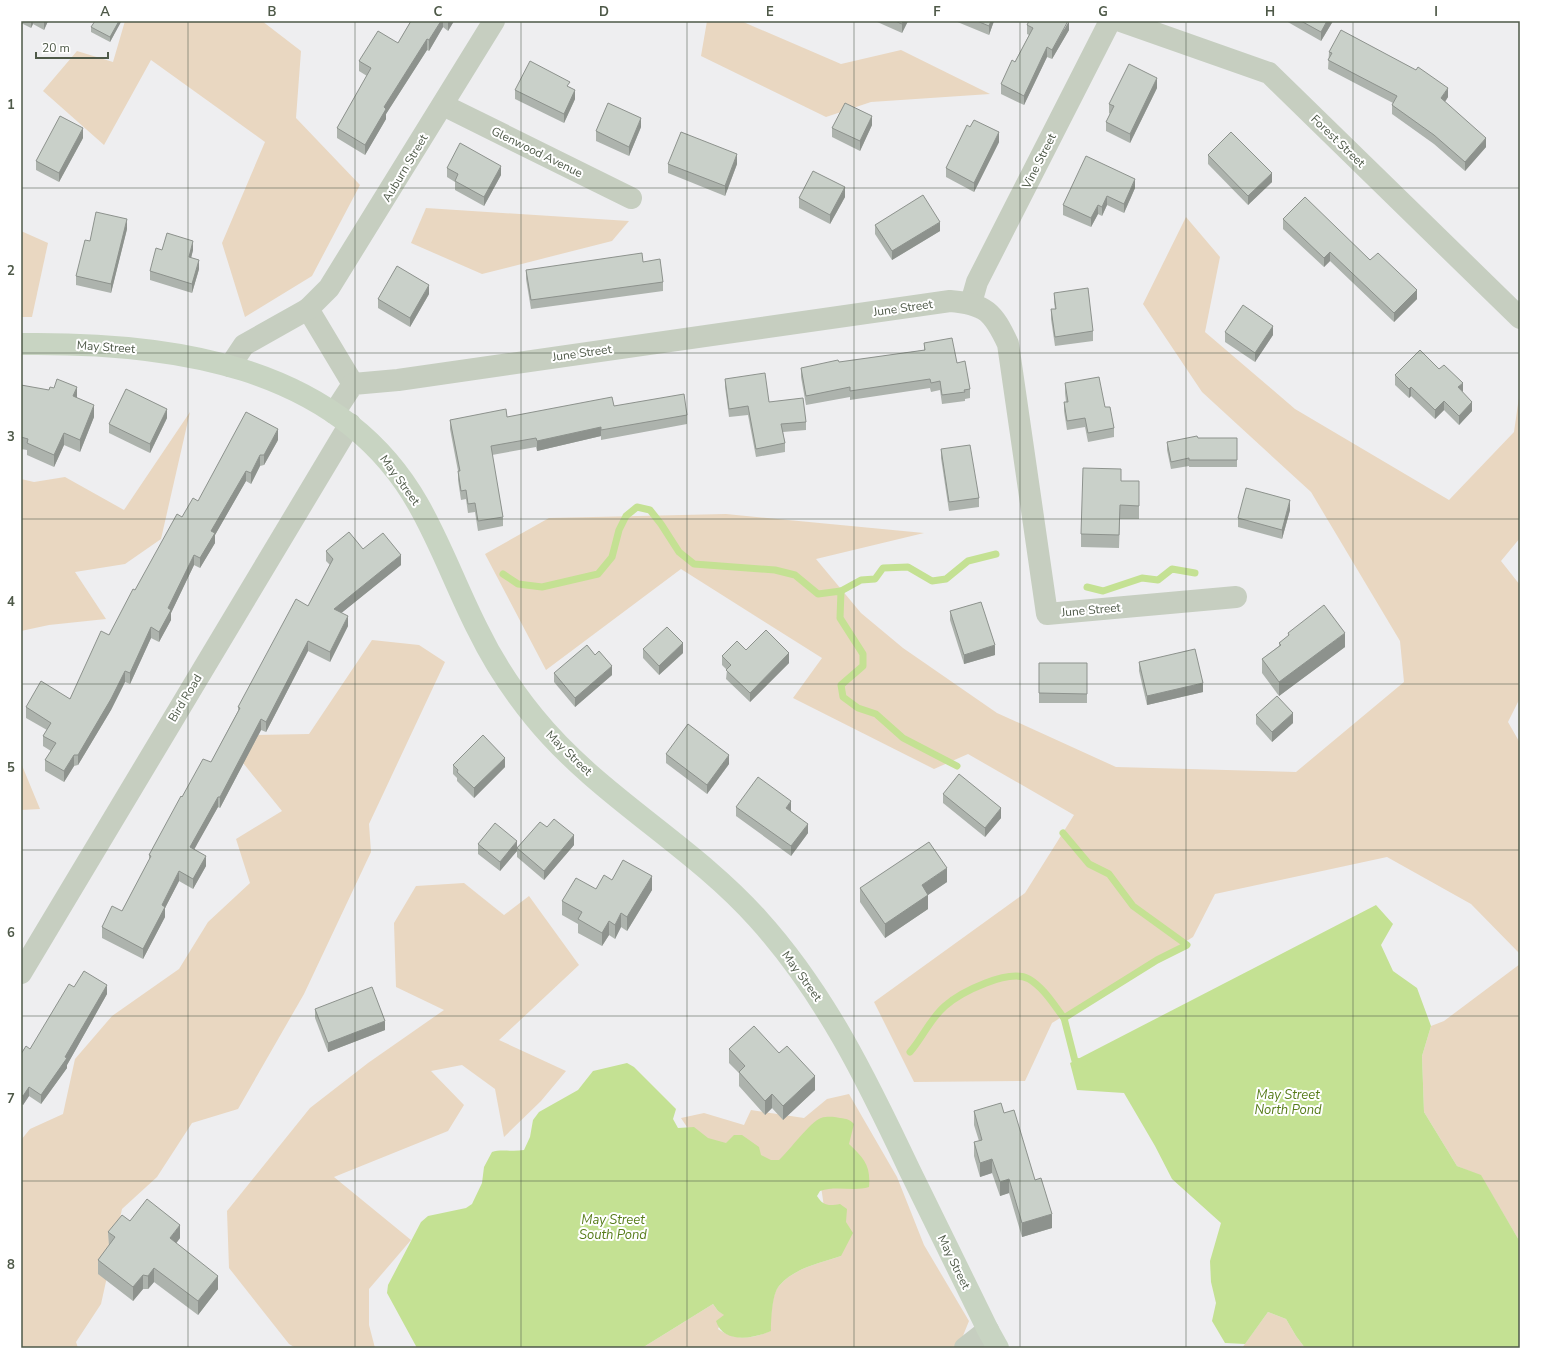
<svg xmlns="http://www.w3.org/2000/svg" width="1541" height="1369" viewBox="0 0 1541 1369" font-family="'Nunito Sans',sans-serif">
<rect width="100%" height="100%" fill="#eeeef0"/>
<g fill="#e9d7c1">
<polygon points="125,21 262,21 301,51 296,118 360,185 312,276 245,317 222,243 265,142 151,60 104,145 43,91 77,51 113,62"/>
<polygon points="707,21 741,21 841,64 901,50 990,94 871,102 826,117 701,56"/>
<polygon points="426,208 629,221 612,241 482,274 411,243"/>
<polygon points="1186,217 1220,257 1205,332 1295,409 1449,500 1514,432 1520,390 1520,538 1501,561 1520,585 1520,698 1508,722 1520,743 1520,954 1471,904 1387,857 1215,894 1193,937 1052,1023 1025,1081 914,1082 874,1002 1025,893 1074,815 968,754 934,769 793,698 822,658 681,569 546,670 485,554 549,518 726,514 924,533 816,559 861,613 903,648 997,713 1116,767 1296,772 1404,682 1400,641 1311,492 1202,392 1143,304"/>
<polygon points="21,231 48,243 32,317 21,317"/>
<polygon points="190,412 161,539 125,564 75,572 106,619 49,625 21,631 21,479 34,482 65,477 124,510"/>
<polygon points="372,640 419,645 445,662 369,824 371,852 304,994 238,1109 192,1123 157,1177 122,1209 101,1304 76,1342 78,1348 21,1348 21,1140 30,1129 63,1114 75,1059 112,1016 179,969 208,922 250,883 236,839 282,811 235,753 248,735 309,734"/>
<polygon points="21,763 40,809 21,810"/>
<polygon points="464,883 504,915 529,896 579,965 499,1040 566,1071 541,1101 504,1137 495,1089 462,1065 431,1071 464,1105 448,1131 334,1177 411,1240 369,1289 369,1325 375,1348 296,1348 289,1344 229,1268 227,1211 310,1108 368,1063 444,1010 396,987 394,923 416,886"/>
<polygon points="1520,964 1520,1242 1481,1176 1457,1166 1424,1112 1422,1056 1431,1026 1444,1021"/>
<path d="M849 1094 897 1177 924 1245 969 1321 958 1348H642L713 1304 718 1311 725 1315 718 1329C734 1341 753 1339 770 1331 771 1320 771 1295 779 1286 794 1268 820 1263 841 1256L828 1234 819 1173 781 1186 693 1136 681 1118 704 1113 744 1125 751 1110 804 1118 827 1099Z"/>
<polygon points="1268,1312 1286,1319 1296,1336 1305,1348 1242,1348"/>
</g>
<g fill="#c4e193">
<polygon points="1376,905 1393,924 1381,945 1393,971 1417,988 1431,1026 1422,1056 1424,1112 1457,1166 1481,1175 1520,1242 1520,1348 1305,1348 1296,1336 1286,1319 1268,1312 1245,1344 1225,1343 1212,1321 1216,1303 1211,1282 1210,1261 1221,1223 1172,1179 1155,1146 1124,1093 1077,1090 1070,1063"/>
<path d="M627 1063 634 1067 676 1109 673 1119 678 1128 694 1127 708 1138 726 1143 734 1135H742L759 1147 761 1155 771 1160H779C790 1150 810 1122 821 1118 828 1116 834 1117 840 1118 847 1119 849 1119 854 1124L849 1144C864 1158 871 1166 869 1187 853 1192 837 1185 820 1191L817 1196C823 1206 829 1206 840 1204L847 1209 846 1222 853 1233 841 1256C820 1263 794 1268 779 1286 772 1294 771 1320 771 1331 753 1339 723 1344 716 1321L724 1315 718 1311 713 1304 642 1348H417L387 1293 388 1285 421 1222 428 1216 466 1208 472 1204 482 1183 484 1167 492 1152C500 1149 513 1152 524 1150L530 1137 533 1120 539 1112 578 1090 593 1071Z"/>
</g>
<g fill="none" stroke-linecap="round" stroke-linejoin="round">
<g stroke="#c4e193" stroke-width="7">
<polyline points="503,574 518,584 542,587 598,574 612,557 619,530 626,516 637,507 650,510 661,524 679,552 694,564 775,570 795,575 818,594 841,591 840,618 863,654 863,666 841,685 843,697 858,708 876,714 903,738 957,766"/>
<polyline points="1087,587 1103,591 1142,578 1158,580 1172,569 1195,573"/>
<polyline points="841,591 861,580 875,579 883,568 908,567 932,581 946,579 968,561 996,554"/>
<polyline points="1063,833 1089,864 1109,874 1133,906 1187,945 1157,960 1064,1018 1075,1061 1084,1063"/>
<path d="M910 1052C923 1037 930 1019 945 1006 961 992 1009 968 1029 979 1044 988 1054 1005 1064 1018"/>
</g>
<g stroke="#c6cec0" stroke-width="22">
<polyline points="1121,21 1269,73 1520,318"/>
<polyline points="443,105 631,198"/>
<polyline points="971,303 977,282 1110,21"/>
<polyline points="308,309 353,384"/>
<polyline points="230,366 244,345 308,309 329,288 494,21"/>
<path d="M334 413 353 384 398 380 950 301C986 304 993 312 1008 344L1047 614 1236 597"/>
<polyline points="21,973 350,424"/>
<polyline points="965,1348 988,1330"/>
</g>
<path stroke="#c8d4c2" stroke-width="22" d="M21 344C167 342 338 363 418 504 441 544 457 589 478 630 493 661 512 690 534 717 598 796 691 844 758 919 825 993 868 1082 910 1171 936 1224 962 1277 988 1330L998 1348"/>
</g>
<g fill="#adb3ad">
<polygon points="21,21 48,21 44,30 33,24 31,28 21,23"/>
<polygon points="121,21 110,42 91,32 91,27"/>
<polygon points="411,21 454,21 448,31 443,27 429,51 427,50 386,114 386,119 365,155 337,138 337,128 367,76 359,71 359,61 398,43"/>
<polygon points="875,21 908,21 902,33"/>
<polygon points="955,21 994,21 989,35"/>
<polygon points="1286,21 1333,21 1321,41"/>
<polygon points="1027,25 1069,30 1052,59 1047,57 1024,105 1001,94 1001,84 1015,62 1029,35 1027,34"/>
<polygon points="1329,52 1448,97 1445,102 1486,147 1465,171 1434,144 1392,114 1392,105 1393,103 1328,69"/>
<polygon points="570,87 575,99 564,123 515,99 515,90"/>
<polygon points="1157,88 1130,143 1106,131 1106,122 1110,114 1109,113 1109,104"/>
<polygon points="872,125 860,151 832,137 832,128"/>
<polygon points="641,127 629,156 596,141 596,131"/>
<polygon points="970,127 999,142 974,192 946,177 946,168"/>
<polygon points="83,138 59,182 36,170 36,161"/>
<polygon points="1208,155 1272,182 1248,205 1208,164"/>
<polygon points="668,164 737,164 725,196 668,173"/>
<polygon points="447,168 501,175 484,206 455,190 455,182 447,177"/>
<polygon points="1135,188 1124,213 1107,205 1102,216 1098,214 1091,227 1063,215 1063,205"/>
<polygon points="845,197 830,224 799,208 799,198"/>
<polygon points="1283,219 1417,299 1394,322 1330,261 1324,267 1283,229"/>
<polygon points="875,225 940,231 892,260 875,234"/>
<polygon points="127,229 111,293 76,285 76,276 90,241"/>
<polygon points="162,250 193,250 191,258 199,269 192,293 150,280 150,271"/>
<polygon points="643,262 663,282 663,291 531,309 526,279 526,270"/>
<polygon points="1054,293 1093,331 1093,341 1055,346 1051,319 1051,309 1055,309 1054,302"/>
<polygon points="429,294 410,327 378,308 378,299"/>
<polygon points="1225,332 1273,335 1255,362 1225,342"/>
<polygon points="924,343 957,363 970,389 970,398 965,399 965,401 942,404 940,390 931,392 930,388 850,400 850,397 806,405 801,377 801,368 924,350"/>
<polygon points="1395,375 1462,392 1472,411 1459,425 1444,410 1435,419 1411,396 1409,398 1395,385"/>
<polygon points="725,379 769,402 806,422 806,430 783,432 785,443 785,452 756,457 748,415 729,417 725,387"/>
<polygon points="1065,383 1105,407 1114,428 1114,437 1088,442 1085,427 1067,430 1064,411 1064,402 1066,402 1065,393"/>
<polygon points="21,385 77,398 94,417 80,452 64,445 54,467 27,455 27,450 21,449"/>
<polygon points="614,406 687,415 687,424 601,440 601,436 537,451 536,447 492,455 503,517 503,526 478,531 475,512 468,513 466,499 461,500 458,480 458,471 450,429 450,420 507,417"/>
<polygon points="167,418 150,453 109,433 109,424"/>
<polygon points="1198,438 1237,438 1237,467 1189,467 1189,466 1171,469 1167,450 1167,442"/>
<polygon points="278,440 264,465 260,466 251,484 246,481 215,535 215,543 200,568 194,565 171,613 171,620 159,642 151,638 130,684 125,682 111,710 78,765 74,766 64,782 45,771 45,760 51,751 43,746 43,736 47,730 26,718 26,707 70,699 109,635 135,590 182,517 198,501"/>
<polygon points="941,449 979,498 979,507 949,511 941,458"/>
<polygon points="1121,481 1139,481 1139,519 1120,519 1119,548 1081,547 1081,534"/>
<polygon points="1290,510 1282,539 1238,527 1238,518"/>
<polygon points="363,549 401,565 341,613 348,626 330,662 308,651 266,732 261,730 220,808 218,807 194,849 206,866 193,889 179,881 165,908 165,917 143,959 102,938 102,927 122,911 149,860 149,855 182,797 211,762 238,711 238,707 308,606 330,565 326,561 326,551"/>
<polygon points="950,611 995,655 964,664 950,620"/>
<polygon points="1288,633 1345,647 1279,696 1262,673 1262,659 1279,646 1279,643 1288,637"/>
<polygon points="643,649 683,653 659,675 643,658"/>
<polygon points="746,650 789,663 750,702 726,679 727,670 722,665 722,656"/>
<polygon points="1139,662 1203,692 1147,705 1139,671"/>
<rect x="1039" y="663" width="48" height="40"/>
<polygon points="554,673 612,675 575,707 554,682"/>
<polygon points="1256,715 1293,723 1272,742 1256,724"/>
<polygon points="666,754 729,764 707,794 666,763"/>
<polygon points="453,765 505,767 474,798 457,781 457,778 453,774"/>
<polygon points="943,794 1001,818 985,837 943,803"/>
<polygon points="736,807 791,810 791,811 808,833 791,856 736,816"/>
<polygon points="547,827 574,845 544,880 517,857 517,851 500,871 478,854 478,844 517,847"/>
<polygon points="612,880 652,890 627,931 621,927 615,939 609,935 602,946 578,933 578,924 562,915 562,901 596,889"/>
<polygon points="947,882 928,895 928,909 885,938 860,902 860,888"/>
<polygon points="74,987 107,994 67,1065 67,1068 41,1104 29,1096 23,1105 21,1104 21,1054 30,1049"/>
<polygon points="315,1009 385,1030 328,1052 315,1018"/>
<polygon points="729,1049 779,1053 815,1090 783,1120 772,1108 765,1115 739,1086 739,1073 729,1063"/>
<polygon points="974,1111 1004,1113 1035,1180 1052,1228 1022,1237 1009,1193 1000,1196 992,1173 980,1177 974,1156 974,1142 979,1141 974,1125"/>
<polygon points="130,1221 180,1238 176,1243 218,1289 198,1315 154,1282 148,1289 143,1289 133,1301 98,1274 98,1260 109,1246 108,1232"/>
</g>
<g fill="#8d928d">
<polygon points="31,21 33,21 33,24 31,28"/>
<polygon points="44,21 48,21 44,30"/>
<polygon points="119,21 121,21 121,22 110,42 110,37"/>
<polygon points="441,21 443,21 443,27 429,51 429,40"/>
<polygon points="448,21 454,21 448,31"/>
<polygon points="903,21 908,21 902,33 902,24"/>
<polygon points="991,21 994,21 989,35 989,26"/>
<polygon points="1069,21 1069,30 1052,59 1052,50"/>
<polygon points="1327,21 1333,21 1321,41 1321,32"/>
<polygon points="427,39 427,50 386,114 386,119 365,155 365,145 384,107"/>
<polygon points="1047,47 1047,57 1024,105 1024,96"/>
<polygon points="1157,78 1157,88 1130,143 1130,134"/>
<polygon points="1448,88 1448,97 1441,107 1441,98"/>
<polygon points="575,90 575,99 564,123 564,114"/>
<polygon points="872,116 872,125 860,151 860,141"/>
<polygon points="641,118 641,127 629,156 629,147"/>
<polygon points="83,128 83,138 59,182 59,173"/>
<polygon points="999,132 999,142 974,192 974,183"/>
<polygon points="1486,138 1486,147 1465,171 1465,162"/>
<polygon points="737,154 737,164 725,196 725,186"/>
<polygon points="501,166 501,175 484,206 484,197"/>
<polygon points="1272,173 1272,182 1248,205 1248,196"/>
<polygon points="1135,179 1135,188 1124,213 1124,204"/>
<polygon points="845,187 845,197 830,224 830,215"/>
<polygon points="1107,196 1107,205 1102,216 1102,207"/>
<polygon points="1098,205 1098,214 1091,227 1091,218"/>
<polygon points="127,219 127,229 111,293 111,284"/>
<polygon points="940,222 940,231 892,260 892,251"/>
<polygon points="193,241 193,250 189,266 189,257"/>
<polygon points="1330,252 1330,261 1324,267 1324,258"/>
<polygon points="199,260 199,269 192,293 192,284"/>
<polygon points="429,285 429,294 410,327 410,318"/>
<polygon points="1417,290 1417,299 1394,322 1394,313"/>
<polygon points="1273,326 1273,335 1255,362 1255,353"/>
<polygon points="1463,383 1463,392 1458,387"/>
<polygon points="77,387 77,399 73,396"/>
<polygon points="1411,387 1411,396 1409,398 1409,389"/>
<polygon points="1444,401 1444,410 1435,419 1435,410"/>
<polygon points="1472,402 1472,411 1459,425 1459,416"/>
<polygon points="94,405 94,417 80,452 80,440"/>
<polygon points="167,409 167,418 150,453 150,444"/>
<polygon points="601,427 601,436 537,451 537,441"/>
<polygon points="278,429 278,440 264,465 264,455"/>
<polygon points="64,433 64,445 54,467 54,455"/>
<polygon points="260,455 260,466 251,484 251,473"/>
<polygon points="246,471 246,481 215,535 215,543 200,568 200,558 211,531"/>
<polygon points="1290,500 1290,510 1282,539 1282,530"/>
<polygon points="194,555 194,565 171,613 171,620 159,642 159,632 168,608"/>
<polygon points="401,555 401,565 334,619 334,609"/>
<polygon points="348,616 348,626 330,662 330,652"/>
<polygon points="151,627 151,638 130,684 130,673"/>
<polygon points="1345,633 1345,647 1279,696 1279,682"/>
<polygon points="308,641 308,651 266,732 266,722"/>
<polygon points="683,643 683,653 659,675 659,666"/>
<polygon points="995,645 995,655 964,664 964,655"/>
<polygon points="789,653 789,663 750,702 750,693"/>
<polygon points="612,666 612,675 575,707 575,698"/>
<polygon points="125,671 125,682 111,710 78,765 78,755"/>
<polygon points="1203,683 1203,692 1147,705 1147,696"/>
<polygon points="1293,713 1293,723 1272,742 1272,732"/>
<polygon points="261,719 261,730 220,808 220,797"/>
<polygon points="74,755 74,766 64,782 64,771"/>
<polygon points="729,755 729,764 707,794 707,785"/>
<polygon points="505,758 505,767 474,798 474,788"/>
<polygon points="218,797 218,807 190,857 190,847"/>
<polygon points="791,801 791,810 786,817 786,808"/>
<polygon points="1001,808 1001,818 985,837 985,828"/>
<polygon points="808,824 808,833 791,856 791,846"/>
<polygon points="574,835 574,845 544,880 544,871"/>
<polygon points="517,841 517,851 500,871 500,862"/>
<polygon points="206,856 206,866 193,889 193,879"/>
<polygon points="947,868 947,882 922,899 922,885"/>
<polygon points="179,871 179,881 165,908 165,917 143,959 143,949 162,905"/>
<polygon points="652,876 652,890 627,931 627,917"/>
<polygon points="928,895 928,909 885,938 885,924"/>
<polygon points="621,913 621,927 615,939 615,925"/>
<polygon points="609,921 609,935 602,946 602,933"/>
<polygon points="107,985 107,994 67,1065 67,1068 41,1104 41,1095 65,1057"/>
<polygon points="385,1021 385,1030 328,1052 328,1043"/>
<polygon points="815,1076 815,1090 783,1120 783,1106"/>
<polygon points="29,1087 29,1096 23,1105 23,1096"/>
<polygon points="772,1094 772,1108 765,1115 765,1101"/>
<polygon points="992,1159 992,1173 980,1177 980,1163"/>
<polygon points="1009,1179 1009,1193 1000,1196 1000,1182"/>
<polygon points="1052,1214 1052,1228 1022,1237 1022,1223"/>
<polygon points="180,1225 180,1238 170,1252 170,1238"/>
<polygon points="154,1268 154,1282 148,1289 148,1276"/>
<polygon points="143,1275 143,1289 133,1301 133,1287"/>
<polygon points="218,1276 218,1289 198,1315 198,1301"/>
</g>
<g fill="#c9d0c9" stroke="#8d928d">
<polygon points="95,21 119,21 110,37 91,27"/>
<polygon points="411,21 441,21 429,40 427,39 384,107 386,109 365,145 337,128 371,68 359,61 378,31 398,43"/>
<polygon points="895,21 903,21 902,24"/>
<polygon points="977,21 991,21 989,26"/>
<polygon points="1029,21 1068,21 1052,50 1047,47 1024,96 1001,84 1012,60 1015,62 1033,28 1027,25"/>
<polygon points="1301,21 1327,21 1321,32"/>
<polygon points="1341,30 1416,70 1418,67 1448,88 1441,98 1486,138 1465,162 1434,135 1392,105 1397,96 1328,60 1332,53 1329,52"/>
<polygon points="530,61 570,82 567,86 575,90 564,114 515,90"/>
<polygon points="1129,64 1157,78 1130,134 1106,122 1114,106 1109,104"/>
<polygon points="608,103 641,118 629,147 596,131"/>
<polygon points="845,103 872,116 860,141 832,128"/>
<polygon points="60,116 83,128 59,173 36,161"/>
<polygon points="974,120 999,132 974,183 946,168 967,125 970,127"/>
<polygon points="681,132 737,154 725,186 668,164"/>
<polygon points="1231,132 1272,173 1248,196 1208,155"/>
<polygon points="460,143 501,166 484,197 455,181 458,174 447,168"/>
<polygon points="1086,156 1135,179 1124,204 1107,196 1102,207 1098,205 1091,218 1063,205"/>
<polygon points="813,171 845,187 830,215 799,198"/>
<polygon points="923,195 940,222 892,251 875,225"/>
<polygon points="1305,197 1370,260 1378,253 1417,290 1394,313 1330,252 1324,258 1283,219"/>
<polygon points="96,212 127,219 111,284 76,276 85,240 90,241"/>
<polygon points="167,233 193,241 189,257 199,260 192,284 150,271 156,248 162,250"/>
<polygon points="642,253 643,262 660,259 663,282 531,300 526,270"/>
<polygon points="397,266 429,285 410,318 378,299"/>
<polygon points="1088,288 1093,331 1055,337 1051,309 1056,309 1054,293"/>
<polygon points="1243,305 1273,326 1255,353 1225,332"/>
<polygon points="952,338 957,363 965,361 970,389 964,390 965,392 942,395 940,381 931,383 930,379 850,391 850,387 806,396 801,368 838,360 839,362 925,350 924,343"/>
<polygon points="1420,350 1439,369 1444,365 1463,383 1458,387 1472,402 1459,416 1444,401 1435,410 1411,387 1409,389 1395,375"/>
<polygon points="765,373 769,402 803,398 806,422 781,424 785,443 756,449 748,406 729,409 725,379"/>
<polygon points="1099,377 1105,407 1110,407 1114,428 1088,433 1085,418 1067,421 1064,402 1068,402 1065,383"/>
<polygon points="57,379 77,387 73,396 94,405 80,440 64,433 54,455 27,443 28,439 21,437 21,385 49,390 50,387 54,388"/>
<polygon points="126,389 167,409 150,444 109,424"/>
<polygon points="684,394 687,415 601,430 601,427 537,441 536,438 491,446 503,517 478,521 475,503 468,504 466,490 461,491 458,471 460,471 450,420 506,409 507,417 612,397 614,406"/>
<polygon points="246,412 278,429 264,455 260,455 251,473 246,471 211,531 215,533 200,558 194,555 168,608 171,610 159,632 151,627 130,673 125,671 111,699 78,755 74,755 64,771 45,760 56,743 43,736 51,723 26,707 41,681 70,699 101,631 109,635 133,589 135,590 177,514 182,517 193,498 198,501"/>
<polygon points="1197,436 1198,438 1237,438 1237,460 1189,460 1189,458 1171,462 1167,442"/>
<polygon points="970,445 979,498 949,502 941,449"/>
<polygon points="1083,468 1121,469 1121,481 1139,481 1139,506 1120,505 1119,535 1081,534"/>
<polygon points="1246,488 1290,500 1282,530 1238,518"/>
<polygon points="349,532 363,549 383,533 401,555 334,609 348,616 330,652 308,641 266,722 261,719 220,797 218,797 190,847 206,856 193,879 179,871 162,905 165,907 143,949 102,927 112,906 122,911 151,856 149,855 181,796 182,797 203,759 211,762 240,708 238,707 296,599 308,606 333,559 326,551"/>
<polygon points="981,602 995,645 964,655 950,611"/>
<polygon points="1324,605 1345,633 1279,682 1262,659 1281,645 1279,643 1289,635 1288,633"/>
<polygon points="667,627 683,643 659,666 643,649"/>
<polygon points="766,630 789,653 750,693 726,670 731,665 722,656 737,641 746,650"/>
<polygon points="587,645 595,655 599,651 612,666 575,698 554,673"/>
<polygon points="1195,649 1203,683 1147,696 1139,662"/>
<polygon points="1039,663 1087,663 1087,694 1039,693"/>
<polygon points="1277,696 1293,713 1272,732 1256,715"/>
<polygon points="688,724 729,755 707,785 666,754"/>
<polygon points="483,735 505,758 474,788 457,772 458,770 453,765"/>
<polygon points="959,774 1001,808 985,828 943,794"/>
<polygon points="758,777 791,801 786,808 808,824 791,846 736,807"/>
<polygon points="554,819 574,835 544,871 517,848 540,822 547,827"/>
<polygon points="495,823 517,841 500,862 478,844"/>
<polygon points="929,842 947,868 922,885 928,895 885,924 860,888"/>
<polygon points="623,860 652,876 627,917 621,913 615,925 609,921 602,933 578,919 582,912 562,901 576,878 596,889 604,875 612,880"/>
<polygon points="84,971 107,985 65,1057 67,1058 41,1095 29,1087 23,1096 21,1095 21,1054 26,1046 30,1049 69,984 74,987"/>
<polygon points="372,987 385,1021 328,1043 315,1009"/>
<polygon points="754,1026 779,1053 787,1046 815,1076 783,1106 772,1094 765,1101 739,1072 745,1066 729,1049"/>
<polygon points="1001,1103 1004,1113 1014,1110 1035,1180 1041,1178 1052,1214 1022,1223 1009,1179 1000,1182 992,1159 980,1163 974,1142 982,1140 974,1111"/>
<polygon points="147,1199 180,1225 170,1238 218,1276 198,1301 154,1268 148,1276 143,1275 133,1287 98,1260 115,1237 108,1232 122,1215 130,1221"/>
</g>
<path fill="none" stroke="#4e5948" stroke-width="1" stroke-opacity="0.55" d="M188 21V1348M355 21V1348M521 21V1348M687 21V1348M854 21V1348M1020 21V1348M1186 21V1348M1353 21V1348M21 188H1520M21 353H1520M21 519H1520M21 684H1520M21 850H1520M21 1016H1520M21 1181H1520"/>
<g text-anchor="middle" stroke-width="4" stroke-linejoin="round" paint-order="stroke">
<g font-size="12" fill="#4e5948" stroke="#fff">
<text transform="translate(1338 141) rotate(44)" y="4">Forest Street</text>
<text transform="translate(537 152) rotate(26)" y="4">Glenwood Avenue</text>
<text transform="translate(1039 161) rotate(-63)" y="4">Vine Street</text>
<text transform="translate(405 168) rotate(-59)" y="4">Auburn Street</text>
<text transform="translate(903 308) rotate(-8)" y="4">June Street</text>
<text transform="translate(106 347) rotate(4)" y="4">May Street</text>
<text transform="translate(582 353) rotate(-8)" y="4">June Street</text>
<text transform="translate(400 480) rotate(54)" y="4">May Street</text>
<text transform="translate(1091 610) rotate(-5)" y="4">June Street</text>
<text transform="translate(185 698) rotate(-59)" y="4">Bird Road</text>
<text transform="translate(569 753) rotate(44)" y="4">May Street</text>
<text transform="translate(802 976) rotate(54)" y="4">May Street</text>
<text transform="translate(954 1262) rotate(64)" y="4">May Street</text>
</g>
<g font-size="13" font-style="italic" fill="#577c1a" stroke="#fff">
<text x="1288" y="1099">May Street<tspan x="1288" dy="15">North Pond</tspan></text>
<text x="613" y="1224">May Street<tspan x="613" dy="15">South Pond</tspan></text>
</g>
</g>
<rect width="1541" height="1369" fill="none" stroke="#ffffff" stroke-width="44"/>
<path d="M36 52v6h72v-6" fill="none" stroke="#4e5948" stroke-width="2"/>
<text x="42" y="52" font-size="12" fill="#4e5948" stroke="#ffffff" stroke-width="3" paint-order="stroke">20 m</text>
<rect x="22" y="22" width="1497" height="1325" fill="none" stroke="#4e5948" stroke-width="1.5"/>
<g font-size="13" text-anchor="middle" font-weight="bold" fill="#4e5948">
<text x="105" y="16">A</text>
<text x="272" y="16">B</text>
<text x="438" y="16">C</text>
<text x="604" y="16">D</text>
<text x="770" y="16">E</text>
<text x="937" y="16">F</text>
<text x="1103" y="16">G</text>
<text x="1270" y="16">H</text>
<text x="1436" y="16">I</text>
<text x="11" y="109">1</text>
<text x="11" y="275">2</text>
<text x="11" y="441">3</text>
<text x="11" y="606">4</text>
<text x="11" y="772">5</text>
<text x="11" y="937">6</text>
<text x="11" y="1103">7</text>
<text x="11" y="1269">8</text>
</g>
</svg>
